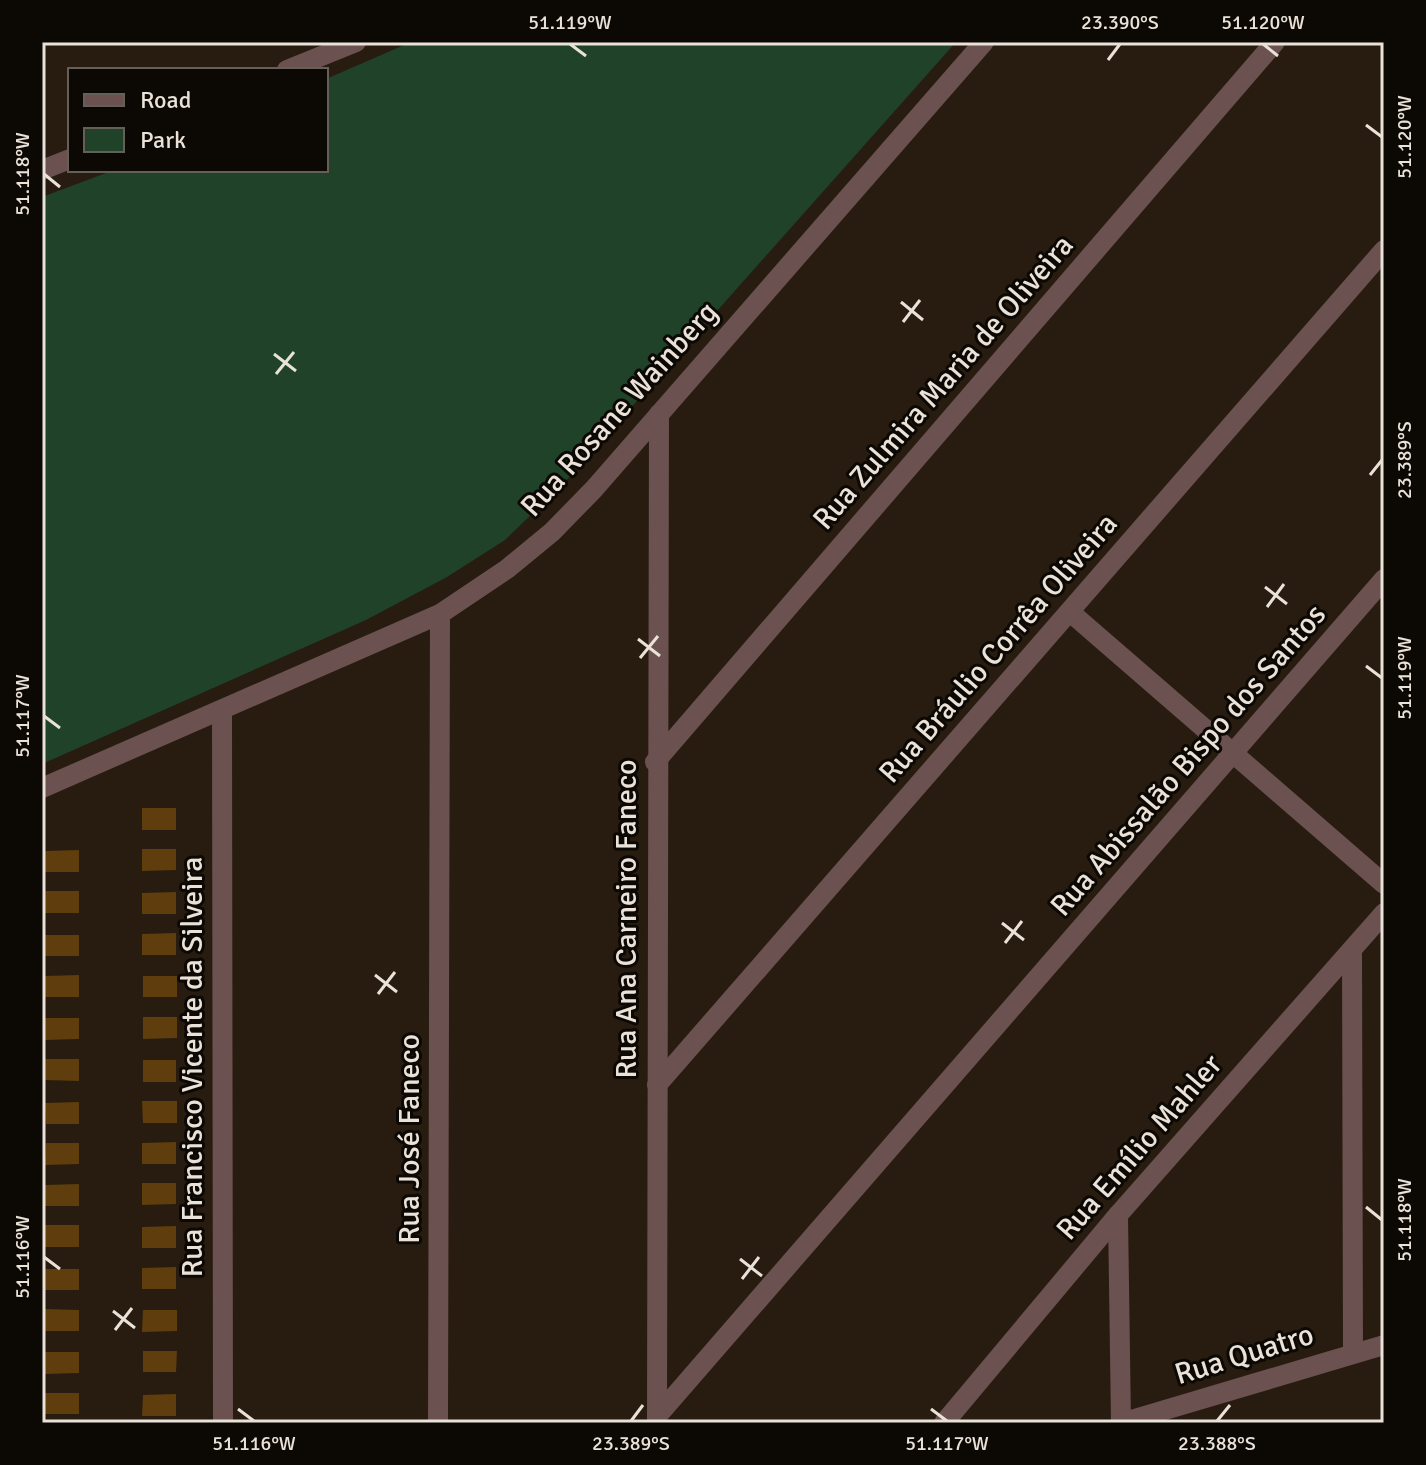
<svg xmlns="http://www.w3.org/2000/svg" width="1426" height="1465" viewBox="0 0 1426 1465" font-family="Signika,sans-serif">
<rect width="100%" height="100%" fill="#271c0f"/>
<polygon fill="#1f4229" points="411,42 956,42 565,482 505,540 447,577 366,620 42,764 42,197 114,170 326,170 326,79"/>
<g fill="#5f3d0c">
<rect x="142" y="808" width="34" height="22"/>
<polygon points="142,849 176,849 176,870 142,871"/>
<polygon points="79,850 79,872 45,872 45,851"/>
<rect x="45" y="891" width="34" height="22"/>
<polygon points="176,892 176,914 142,914 142,893"/>
<polygon points="176,933 176,955 142,955 142,934"/>
<rect x="45" y="935" width="34" height="21"/>
<polygon points="79,975 79,997 45,997 45,976"/>
<rect x="143" y="976" width="34" height="21"/>
<polygon points="143,1017 177,1017 177,1038 143,1039"/>
<polygon points="45,1018 79,1018 79,1039 45,1040"/>
<polygon points="45,1059 79,1059 79,1081 45,1080"/>
<rect x="143" y="1060" width="33" height="22"/>
<polygon points="142,1101 177,1101 177,1123 143,1123"/>
<polygon points="79,1102 79,1124 46,1124 45,1103"/>
<polygon points="176,1142 176,1164 142,1164 142,1143"/>
<polygon points="46,1143 79,1143 79,1164 45,1165"/>
<polygon points="142,1183 176,1183 176,1204 142,1205"/>
<polygon points="79,1184 79,1206 45,1206 45,1185"/>
<rect x="45" y="1225" width="34" height="22"/>
<polygon points="176,1226 176,1248 142,1248 142,1227"/>
<polygon points="176,1267 176,1289 142,1289 142,1268"/>
<rect x="45" y="1269" width="34" height="21"/>
<polygon points="45,1309 79,1310 79,1331 45,1331"/>
<polygon points="143,1310 177,1310 177,1331 142,1332"/>
<polygon points="143,1351 177,1351 176,1372 143,1372"/>
<polygon points="45,1352 79,1352 79,1373 45,1374"/>
<rect x="45" y="1393" width="34" height="21"/>
<polygon points="176,1394 176,1416 142,1416 143,1395"/>
</g>
<g fill="none" stroke-linecap="round" stroke-linejoin="round">
<g stroke="#6b5150" stroke-width="20">
<polyline points="287,70 356,42"/>
<polyline points="42,170 70,159"/>
<polyline points="1070,612 1384,884"/>
<polyline points="222,711 223,1423"/>
<polyline points="655,762 1275,42"/>
<polyline points="42,788 440,614 507,569 552,532 594,489 984,42"/>
<polyline points="1352,951 1353,1353"/>
<polyline points="657,1085 1384,250"/>
<polyline points="1118,1215 1121,1423"/>
<polyline points="659,1414 1384,579"/>
<polyline points="657,1419 659,414"/>
<polyline points="438,1423 440,614"/>
<polyline points="944,1423 1118,1215 1384,913"/>
<polyline points="1121,1423 1384,1345"/>
</g>
</g>
<path fill="none" stroke="#eae2d9" stroke-width="3" d="M570 44 586 56M1263 44 1278 56M1108 60 1120 44M1366 125 1382 137M44 174 60 187M901 302 923 320M903 322 920 300M274 354 296 371M276 374 294 352M1370 475 1382 460M1265 587 1287 604M1267 607 1284 584M638 639 660 656M640 658 658 636M1366 666 1382 678M44 716 60 728M1002 923 1024 940M1005 943 1022 921M375 975 397 992M378 994 395 972M1366 1207 1382 1220M44 1257 60 1269M740 1259 762 1276M742 1279 759 1257M113 1311 135 1328M115 1330 132 1308M238 1409 254 1421M931 1409 947 1421M631 1421 643 1405M1217 1421 1230 1405"/>
<g text-anchor="middle" stroke-width="6" stroke-linejoin="round" paint-order="stroke">
<g font-size="30" fill="#eae2d9" stroke="#0c0804">
<text transform="translate(943 382) rotate(-49)" y="10">Rua Zulmira Maria de Oliveira</text>
<text transform="translate(619 409) rotate(-48)" y="10">Rua Rosane Wainberg</text>
<text transform="translate(998 648) rotate(-49)" y="10">Rua Bráulio Corrêa Oliveira</text>
<text transform="translate(1188 760) rotate(-49)" y="10">Rua Abissalão Bispo dos Santos</text>
<text transform="translate(626 919) rotate(-90)" y="10">Rua Ana Carneiro Faneco</text>
<text transform="translate(192 1067) rotate(-90)" y="10">Rua Francisco Vicente da Silveira</text>
<text transform="translate(409 1139) rotate(-90)" y="10">Rua José Faneco</text>
<text transform="translate(1139 1147) rotate(-49)" y="10">Rua Emílio Mahler</text>
<text transform="translate(1244 1354) rotate(-17)" y="10">Rua Quatro</text>
</g>
</g>
<rect width="1426" height="1465" fill="none" stroke="#0c0804" stroke-width="88"/>
<rect x="68" y="68" width="260" height="104" fill="#0c0804" stroke="#655f59" stroke-width="2"/>
<rect x="84" y="94" width="40" height="12" fill="#6b5150" stroke="#655f59" stroke-width="2"/>
<text x="140" y="108" font-size="24" fill="#eae2d9">Road</text>
<rect x="84" y="128" width="40" height="24" fill="#1f4229" stroke="#655f59" stroke-width="2"/>
<text x="140" y="148" font-size="24" fill="#eae2d9">Park</text>
<rect x="44" y="44" width="1338" height="1377" fill="none" stroke="#eae2d9" stroke-width="3"/>
<g font-size="20" text-anchor="middle" fill="#eae2d9">
<text x="570" y="29">51.119°W</text>
<text x="1120" y="29">23.390°S</text>
<text x="1263" y="29">51.120°W</text>
<text transform="translate(1404 137) rotate(-90)" y="7">51.120°W</text>
<text transform="translate(22 174) rotate(-90)" y="7">51.118°W</text>
<text transform="translate(1404 460) rotate(-90)" y="7">23.389°S</text>
<text transform="translate(1404 678) rotate(-90)" y="7">51.119°W</text>
<text transform="translate(22 716) rotate(-90)" y="7">51.117°W</text>
<text transform="translate(1404 1220) rotate(-90)" y="7">51.118°W</text>
<text transform="translate(22 1257) rotate(-90)" y="7">51.116°W</text>
<text x="254" y="1450">51.116°W</text>
<text x="631" y="1450">23.389°S</text>
<text x="947" y="1450">51.117°W</text>
<text x="1217" y="1450">23.388°S</text>
</g>
</svg>
